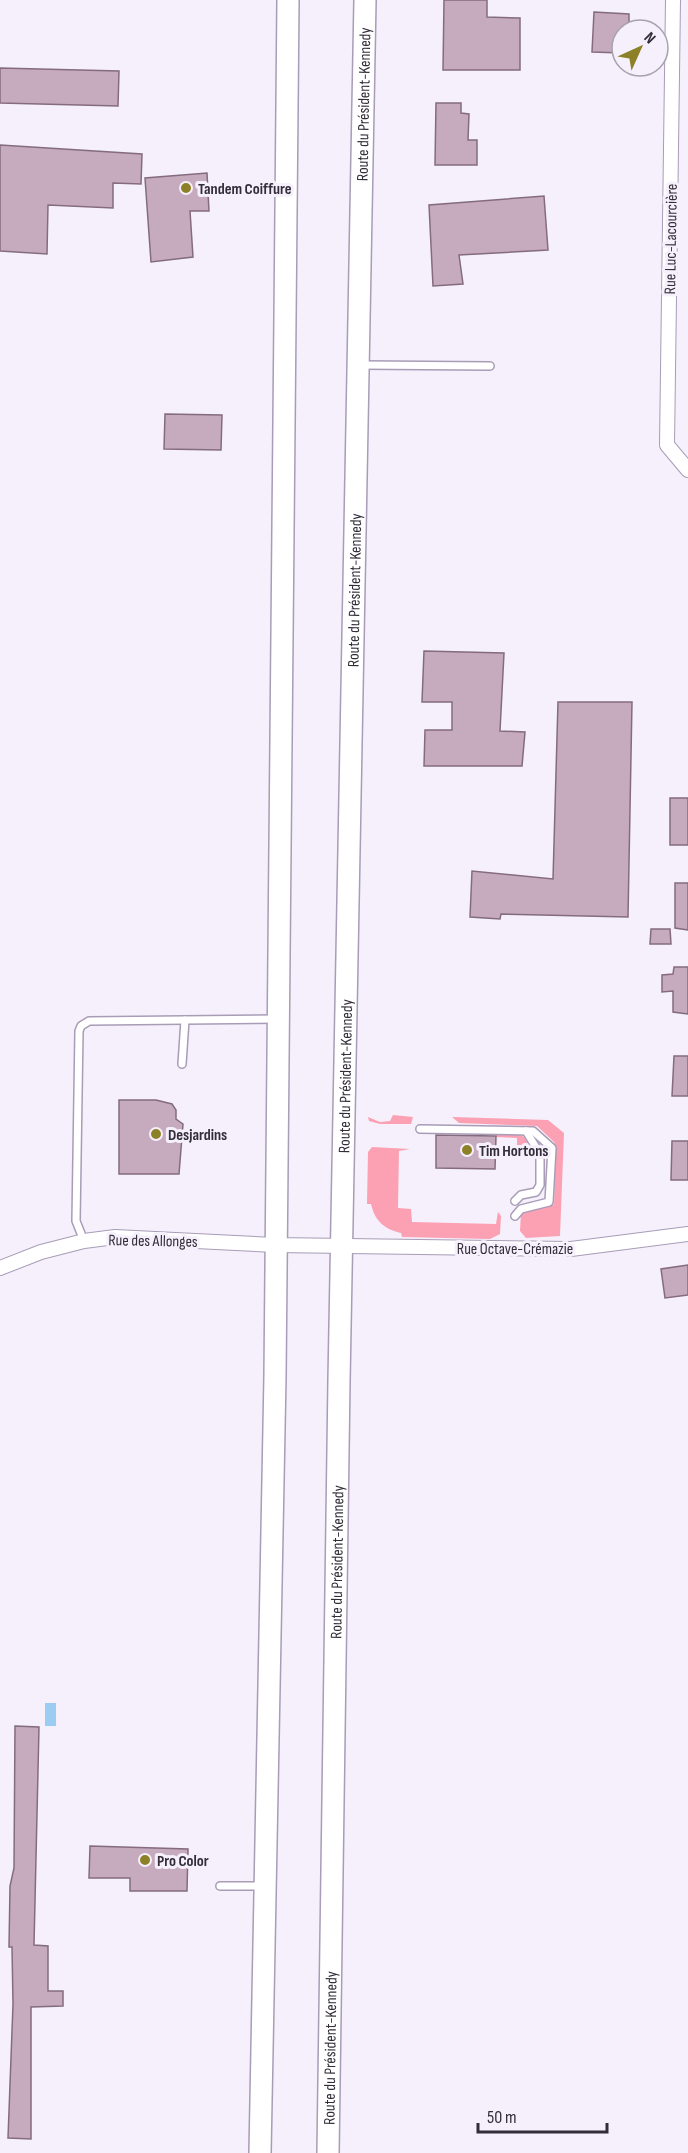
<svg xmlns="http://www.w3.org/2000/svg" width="688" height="2153" viewBox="0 0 688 2153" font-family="'Sofia Sans Condensed',sans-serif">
<rect width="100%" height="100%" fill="#f5f0fb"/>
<g fill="#fca1b3">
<polygon points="393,1115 413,1117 411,1124 380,1124 369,1121 368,1117 380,1122 390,1121"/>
<polygon points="452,1117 548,1120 564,1133 560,1236 526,1238 520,1231 521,1213 554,1205 556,1147 554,1142 537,1126 459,1123"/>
<polygon points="496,1133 516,1133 524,1137 536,1157 522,1157 522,1145 517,1145 517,1138 496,1137"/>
<path d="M372 1147 410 1149 399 1151 398 1208 411 1209 412 1222 496 1224 498 1212 501 1216 500 1234 490 1239 402 1237 401 1233C384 1229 375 1221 371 1204H367L368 1152Z"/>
</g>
<rect fill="#9bccf2" x="45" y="1703" width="11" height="23"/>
<g fill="#c6abbe" stroke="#846c7d" stroke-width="1.5">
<polygon points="444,0 487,0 487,17 520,18 520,70 443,70"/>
<polygon points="594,12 629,14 629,30 622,30 622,53 592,52"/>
<polygon points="0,68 119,71 118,106 0,103"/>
<polygon points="436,103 461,103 461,113 469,114 468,140 477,140 477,165 435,165"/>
<polygon points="0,145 142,154 141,184 113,183 113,208 48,205 47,254 0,251"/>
<polygon points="207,173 209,211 190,211 193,257 151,262 145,178"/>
<polygon points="544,196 548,250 459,255 463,284 433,286 429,205"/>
<polygon points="165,414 222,415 221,450 164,449"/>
<polygon points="424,651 504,653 500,731 525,732 522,766 424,766 425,730 452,730 452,702 422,702"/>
<polygon points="558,702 632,702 628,917 501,914 500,919 470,917 472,871 553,879"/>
<rect x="670" y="798" width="18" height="47"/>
<polygon points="675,883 688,883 688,930 675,928"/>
<polygon points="651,929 670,929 671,944 650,944"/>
<polygon points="674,967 688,967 688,1014 673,1012 673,991 662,992 662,975 673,974"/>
<polygon points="674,1056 688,1056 688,1096 672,1096"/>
<polygon points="119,1100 156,1100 172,1104 176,1110 176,1119 183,1124 179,1174 119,1174"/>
<polygon points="436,1135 496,1136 495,1169 436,1168"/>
<polygon points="672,1141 688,1141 688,1180 671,1180"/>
<polygon points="688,1265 688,1295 665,1298 661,1269"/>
<polygon points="15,1726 39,1727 34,1945 48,1946 48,1991 63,1991 63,2006 31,2007 31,2139 8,2138 13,2004 12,1947 9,1947 10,1886 14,1868"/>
<polygon points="90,1846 188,1849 187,1891 130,1891 130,1878 89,1878"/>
</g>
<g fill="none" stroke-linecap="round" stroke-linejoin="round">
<g stroke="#a89cb7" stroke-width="10">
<g id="lane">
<polyline points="361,365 490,366"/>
<polyline points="182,1064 185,1020"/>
<polyline points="420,1129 533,1131 552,1148 549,1202 521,1209 515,1216"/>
<polyline points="515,1201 521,1195 536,1192 540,1185 540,1154 526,1131"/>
<polyline points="84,1241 76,1221 79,1031 81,1026 89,1021 277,1019"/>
<polyline points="220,1886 262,1886"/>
</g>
</g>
<g stroke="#a89cb7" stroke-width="16">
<g id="street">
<polyline points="673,0 667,445 688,470"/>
<polyline points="0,1268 41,1252 84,1241 115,1237 275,1245 571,1249 688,1234"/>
</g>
</g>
<g stroke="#a89cb7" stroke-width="24">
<g id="primary">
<polyline points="260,2153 275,1376 288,0"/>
<path id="s1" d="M328 2153 339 1380 365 0"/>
</g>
</g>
<use href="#lane" stroke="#fff" stroke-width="7"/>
<use href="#street" stroke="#fff" stroke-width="14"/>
<use href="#primary" stroke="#fff" stroke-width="21"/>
</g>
<g fill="#8d8128" stroke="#f5f0fb" stroke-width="2">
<circle cx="186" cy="188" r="6"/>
<circle cx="156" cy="1134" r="6"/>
<circle cx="467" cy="1150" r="6"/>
<circle cx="145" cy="1860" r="6"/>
</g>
<g text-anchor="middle" stroke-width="6" stroke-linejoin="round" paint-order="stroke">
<g font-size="16" fill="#322d38" stroke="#f5f0fb">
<text dy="6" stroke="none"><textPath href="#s1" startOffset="2049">Route du Président-Kennedy</textPath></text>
<text transform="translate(670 239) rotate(-89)" y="6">Rue Luc-Lacourcière</text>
<text dy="6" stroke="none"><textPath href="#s1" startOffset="1563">Route du Président-Kennedy</textPath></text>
<text dy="6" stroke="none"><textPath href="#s1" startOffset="1077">Route du Président-Kennedy</textPath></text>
<text transform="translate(153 1240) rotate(1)" y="6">Rue des Allonges</text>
<text x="515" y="1254">Rue Octave-Crémazie</text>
<text dy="6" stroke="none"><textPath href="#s1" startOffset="591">Route du Président-Kennedy</textPath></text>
<text dy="6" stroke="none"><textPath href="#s1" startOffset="105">Route du Président-Kennedy</textPath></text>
</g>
<g font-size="16" font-weight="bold" fill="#322d38" stroke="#f5f0fb" text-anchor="start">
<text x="198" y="194">Tandem Coiffure</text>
<text x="168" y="1140">Desjardins</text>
<text x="479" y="1156">Tim Hortons</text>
<text x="157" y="1866">Pro Color</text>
</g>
</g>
<g transform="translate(640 48) rotate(45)"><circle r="28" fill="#f5f0fb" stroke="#a7a2ad" stroke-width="1.5"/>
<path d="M0-4.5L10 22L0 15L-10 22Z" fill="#8d8128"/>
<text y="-9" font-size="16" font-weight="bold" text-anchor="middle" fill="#322d38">N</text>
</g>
<path d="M478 2123v9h129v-9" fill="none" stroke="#322d38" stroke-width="3"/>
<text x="487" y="2123" font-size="18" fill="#322d38" stroke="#f5f0fb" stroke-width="4.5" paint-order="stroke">50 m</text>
</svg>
